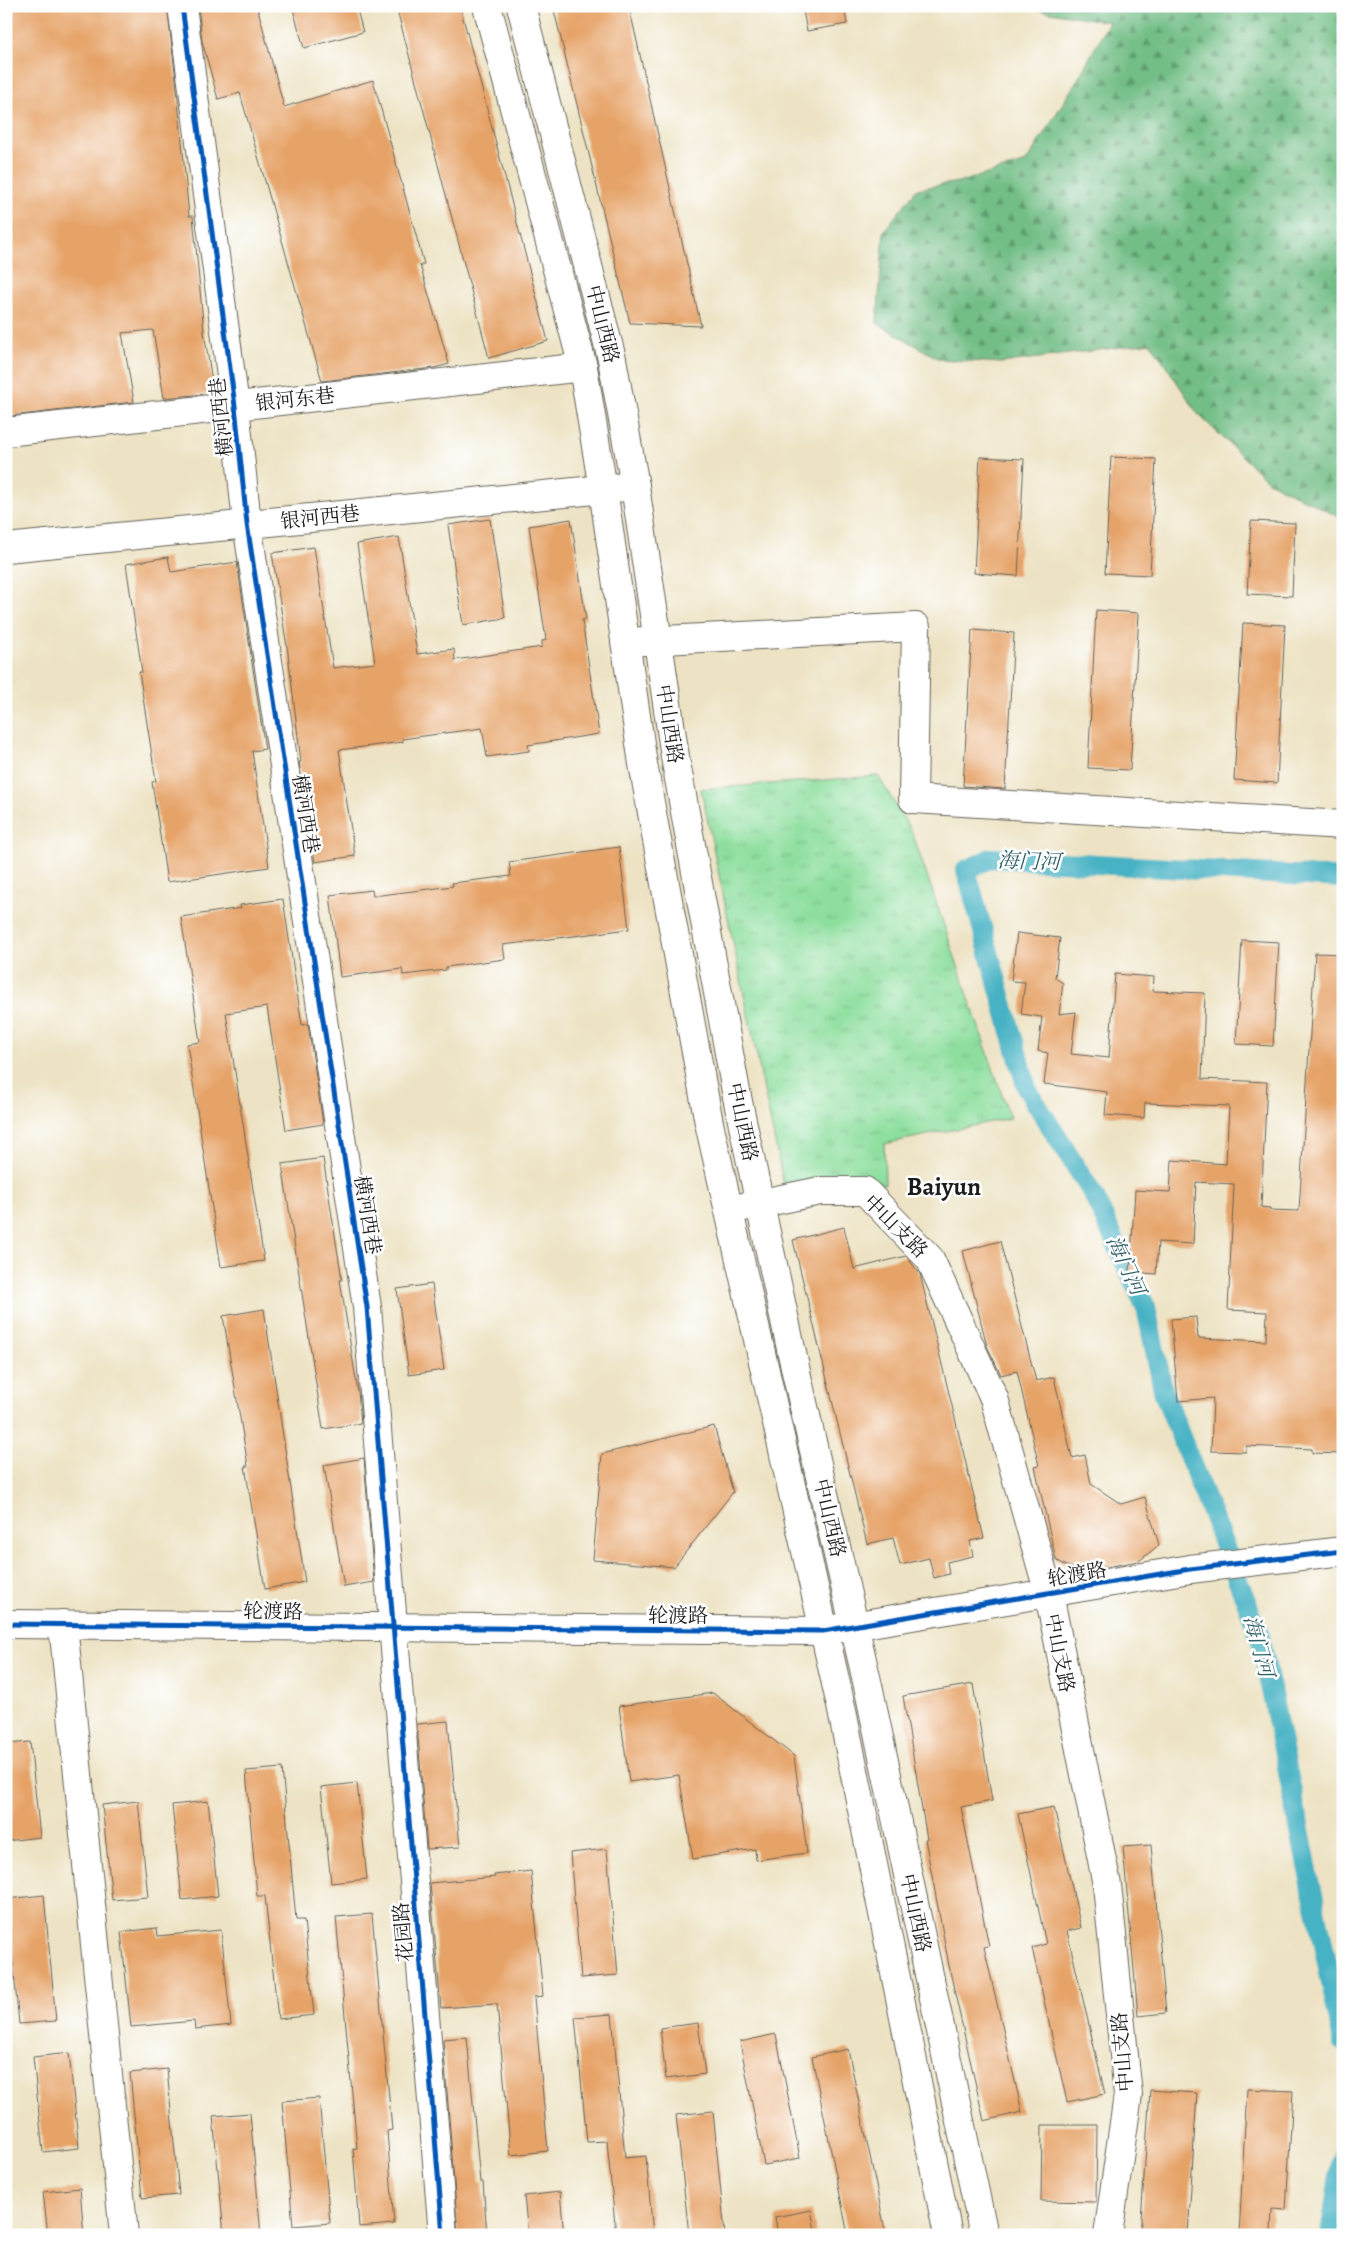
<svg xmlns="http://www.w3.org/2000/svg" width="1349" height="2241" viewBox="0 0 1349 2241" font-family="Alegreya,'Noto Serif SC',serif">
<defs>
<pattern id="forest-firs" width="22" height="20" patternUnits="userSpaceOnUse" patternTransform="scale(1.25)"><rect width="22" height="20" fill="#72be86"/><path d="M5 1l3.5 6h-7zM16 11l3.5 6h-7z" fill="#5d9a6d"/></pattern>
<pattern id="park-tufts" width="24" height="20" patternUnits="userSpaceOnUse" patternTransform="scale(1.25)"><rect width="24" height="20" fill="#8edf9f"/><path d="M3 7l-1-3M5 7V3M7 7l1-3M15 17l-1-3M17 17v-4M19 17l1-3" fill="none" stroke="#7abf88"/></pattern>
</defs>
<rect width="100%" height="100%" fill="#fff"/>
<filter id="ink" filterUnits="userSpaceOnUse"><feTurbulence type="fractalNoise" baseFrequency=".02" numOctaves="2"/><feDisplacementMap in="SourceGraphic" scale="10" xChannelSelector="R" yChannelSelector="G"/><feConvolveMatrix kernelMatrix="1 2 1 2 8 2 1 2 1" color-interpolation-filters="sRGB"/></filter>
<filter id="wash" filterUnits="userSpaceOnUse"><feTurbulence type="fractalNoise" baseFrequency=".0096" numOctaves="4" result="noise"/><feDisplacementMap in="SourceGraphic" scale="20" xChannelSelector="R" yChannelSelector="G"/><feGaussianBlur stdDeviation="1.12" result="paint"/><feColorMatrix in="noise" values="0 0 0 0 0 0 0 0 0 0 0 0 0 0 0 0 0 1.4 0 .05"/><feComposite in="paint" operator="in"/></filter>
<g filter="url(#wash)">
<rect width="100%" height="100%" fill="#ede3c4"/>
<polygon fill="url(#forest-firs)" stroke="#476d51" points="1015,6 1343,6 1343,519 1268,481 1198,414 1151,343 1001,363 939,359 877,323 884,231 917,189 964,181 1026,162 1078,79 1109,22"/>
<polygon fill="url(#park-tufts)" stroke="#557e5e" points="878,776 912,832 1010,1118 884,1144 885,1184 784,1186 701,789"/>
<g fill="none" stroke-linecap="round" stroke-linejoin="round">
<g stroke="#46b2c4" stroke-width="20">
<polyline points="1343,878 991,858 966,870 1027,1089 1093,1194 1146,1308 1164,1394 1260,1636 1343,2041"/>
<polyline points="1330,2235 1343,2151"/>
</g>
</g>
<g id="blocks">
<g fill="#e6a368">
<polygon points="6,6 167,6 177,89 189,216 193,216 204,332 214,393 164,398 153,330 122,333 134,402 11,416 6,390 6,110 9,110 6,77"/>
<polygon points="198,6 257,6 284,107 373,80 424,264 420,265 449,364 434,368 322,381 240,93 218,99 202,41"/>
<polygon points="292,6 356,6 363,32 304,48"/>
<polygon points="396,6 460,6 548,341 489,358"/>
<polygon points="553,6 629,6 701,326 630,323"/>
<polygon points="802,6 844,6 847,24 807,31"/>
<polygon points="980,457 1024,459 1018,576 974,573"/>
<polygon points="1111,457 1156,459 1150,575 1105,573"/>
<polygon points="490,519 505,618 463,625 448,525"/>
<polygon points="571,519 586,619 582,620 599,734 528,745 529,751 487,757 482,728 402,739 403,742 339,750 355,856 315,862 299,762 301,762 288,653 272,553 314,547 333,668 375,663 357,544 399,537 417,654 454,649 455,660 542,647 542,641 546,640 529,526"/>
<polygon points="1251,521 1295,523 1292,596 1247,594"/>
<polygon points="168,557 171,572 237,562 265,749 252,751 269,867 167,882 152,782 156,781 139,672 142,672 126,564"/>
<polygon points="1096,610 1139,613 1130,770 1088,768"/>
<polygon points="1243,623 1285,625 1277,783 1234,780"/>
<polygon points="972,630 1014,633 1005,789 963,786"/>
<polygon points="619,847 629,929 503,945 505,959 446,967 446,970 403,975 402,969 340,977 330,895 372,890 373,896 453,886 452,883 511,876 509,862"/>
<polygon points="283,899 302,1025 308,1024 323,1124 286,1130 267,1007 226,1013 264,1261 221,1267 187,1044 200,1042 181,917 241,908 240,905"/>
<polygon points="1017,933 1060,938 1055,978 1063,983 1059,1014 1076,1012 1071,1054 1109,1058 1115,974 1154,977 1153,991 1205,993 1202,1079 1267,1082 1261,1207 1270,1208 1270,1210 1299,1211 1315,953 1343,954 1343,1082 1336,1209 1343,1210 1343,1454 1312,1453 1312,1449 1246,1446 1246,1452 1211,1451 1213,1398 1178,1401 1171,1319 1196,1317 1198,1338 1266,1341 1267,1312 1228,1310 1234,1184 1196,1182 1193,1244 1158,1242 1156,1274 1130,1272 1135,1190 1170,1192 1172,1160 1226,1164 1229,1106 1145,1103 1144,1118 1105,1115 1107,1092 1044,1084 1048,1053 1038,1051 1042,1017 1021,1014 1025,982 1011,981"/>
<polygon points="1242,940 1279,942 1273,1046 1236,1044"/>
<polygon points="323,1158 342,1280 340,1280 358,1392 361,1423 323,1429 282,1164"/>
<polygon points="844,1227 854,1269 906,1256 920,1274 984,1538 970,1541 973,1556 947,1562 949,1574 934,1578 929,1558 900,1565 893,1538 867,1544 793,1240"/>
<polygon points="1000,1241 1036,1381 1054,1377 1072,1458 1085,1455 1091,1484 1121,1504 1145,1497 1159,1545 1139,1561 1078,1572 1056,1560 1035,1467 1039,1466 1017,1371 1001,1375 987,1346 963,1251"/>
<polygon points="432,1284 444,1370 409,1375 397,1289"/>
<polygon points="264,1309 305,1582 265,1589 245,1466 248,1466 223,1316"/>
<polygon points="714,1426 733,1492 674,1567 593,1560 602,1454"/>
<polygon points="364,1458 374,1582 344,1587 324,1465"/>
<polygon points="973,1684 992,1801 961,1807 989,1946 984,1947 1022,2112 984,2121 951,1976 925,1839 927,1839 903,1696"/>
<polygon points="713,1693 794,1756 807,1853 756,1860 755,1849 693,1859 679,1775 629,1782 619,1706"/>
<polygon points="448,1721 460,1847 427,1849 417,1724"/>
<polygon points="30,1742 40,1837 6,1841 6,1744"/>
<polygon points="282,1768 296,1920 304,1920 314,2015 278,2019 265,1896 257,1896 246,1771"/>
<polygon points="357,1783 367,1879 331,1883 321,1787"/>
<polygon points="138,1801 148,1897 112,1900 102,1805"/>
<polygon points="208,1801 218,1896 182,1900 172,1805"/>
<polygon points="1054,1807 1081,1928 1067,1931 1105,2094 1067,2102 1032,1948 1046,1944 1018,1814"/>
<polygon points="1151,1845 1166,2013 1138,2016 1123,1847"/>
<polygon points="607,1849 618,1975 581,1978 570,1853"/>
<polygon points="531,1871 543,1996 534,1997 548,2151 511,2155 497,2004 441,2008 430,1883 495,1877 494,1875"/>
<polygon points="44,1895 56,2021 19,2024 7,1899"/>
<polygon points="372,1914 392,2130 387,2131 394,2224 359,2227 353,2149 357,2148 336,1917"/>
<polygon points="157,1928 158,1936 221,1930 231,2025 195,2029 194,2021 131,2027 121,1932"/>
<polygon points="612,2014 625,2158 646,2156 653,2235 616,2235 607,2141 587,2142 575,2017"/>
<polygon points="698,2023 705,2074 666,2079 660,2028"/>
<polygon points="776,2034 800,2158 764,2165 740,2042"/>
<polygon points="467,2037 480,2182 483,2182 487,2235 458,2235 443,2039"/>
<polygon points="848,2049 880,2205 886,2235 848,2235 837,2180 812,2057"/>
<polygon points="69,2053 79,2148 43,2152 33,2057"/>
<polygon points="167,2069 179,2195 142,2198 130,2073"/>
<polygon points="1247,2089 1293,2091 1286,2210 1272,2209 1271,2235 1239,2235"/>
<polygon points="1150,2090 1197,2093 1188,2235 1140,2235"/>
<polygon points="319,2098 330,2223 293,2226 282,2101"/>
<polygon points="713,2111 725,2235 689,2235 676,2115"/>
<polygon points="250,2113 261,2235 224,2235 213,2116"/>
<polygon points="1042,2125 1097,2125 1096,2202 1041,2201"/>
<polygon points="80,2188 84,2235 48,2235 43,2192"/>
<polygon points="560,2192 564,2235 528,2235 524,2196"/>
<polygon points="811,2210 816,2235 778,2235 775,2217"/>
</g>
</g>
</g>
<g filter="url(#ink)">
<use href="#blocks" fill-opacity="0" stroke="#656257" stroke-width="1"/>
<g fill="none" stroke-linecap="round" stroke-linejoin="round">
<g stroke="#656257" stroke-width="30">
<g id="minor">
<polyline points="182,6 235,406 247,524 367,1307 443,2235"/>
<polyline points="6,432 583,367"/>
<polyline points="6,548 635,486"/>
<polyline points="625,642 916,627 913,799 1343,825"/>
<polyline points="729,1210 820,1191 865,1191 930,1259 994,1398 1049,1594 1107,1885 1128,2095 1108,2235"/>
<polyline points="63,1624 124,2235"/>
</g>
</g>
<g stroke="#656257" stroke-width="30">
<g id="major">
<polyline points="487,6 583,367 603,489 643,764 709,1123 841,1706 948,2235"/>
<polyline points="521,6 612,359 635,486 675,757 737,1097 796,1372 869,1690 984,2235"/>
<polyline points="6,1624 823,1631 1190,1569 1343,1551"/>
</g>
</g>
<use href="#minor" stroke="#fff" stroke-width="28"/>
<use href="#major" stroke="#fff" stroke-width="28"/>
<g stroke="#fff" stroke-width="8">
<g id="cycleway">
<polyline points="182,6 235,406 247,524 367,1307 443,2235"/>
<polyline points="6,1624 823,1631 1190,1569 1343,1551"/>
</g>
</g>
<use href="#cycleway" stroke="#0057b8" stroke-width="5"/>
</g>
</g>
<g text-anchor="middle" stroke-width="5" stroke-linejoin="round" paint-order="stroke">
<g font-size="20" fill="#1c1c1c" stroke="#fff">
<text transform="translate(603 324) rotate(76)" y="7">中山西路</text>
<text transform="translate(295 399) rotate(-6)" y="7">银河东巷</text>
<text transform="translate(221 417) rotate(-96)" y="7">横河西巷</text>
<text transform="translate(320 517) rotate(-6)" y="7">银河西巷</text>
<text transform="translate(670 724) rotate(81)" y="7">中山西路</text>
<text transform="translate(306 814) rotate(81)" y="7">横河西巷</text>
<text transform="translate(743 1122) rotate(78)" y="7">中山西路</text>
<text transform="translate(368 1215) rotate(81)" y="7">横河西巷</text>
<text transform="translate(896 1226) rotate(45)" y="7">中山支路</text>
<text transform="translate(830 1518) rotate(77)" y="7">中山西路</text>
<text transform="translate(1077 1574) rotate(-10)" y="7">轮渡路</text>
<text transform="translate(273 1611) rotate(1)" y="7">轮渡路</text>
<text x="678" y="1622">轮渡路</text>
<text transform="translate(1060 1653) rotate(79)" y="7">中山支路</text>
<text transform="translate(916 1913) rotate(78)" y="7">中山西路</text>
<text transform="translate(403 1932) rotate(-95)" y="7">花园路</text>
<text transform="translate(1122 2052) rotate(-95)" y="7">中山支路</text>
</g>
<g font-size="21" font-style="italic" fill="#2f6068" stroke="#fff">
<text transform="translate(1029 861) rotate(2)" y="7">海门河</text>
<text transform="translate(1126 1265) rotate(65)" y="7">海门河</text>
<text transform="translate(1259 1646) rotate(75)" y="7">海门河</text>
</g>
<g font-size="25" font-weight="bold" fill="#1c1c1c" stroke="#fff">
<text x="944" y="1195">Baiyun</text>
</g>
</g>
<rect width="1349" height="2241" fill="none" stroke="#fff" stroke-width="25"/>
</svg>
